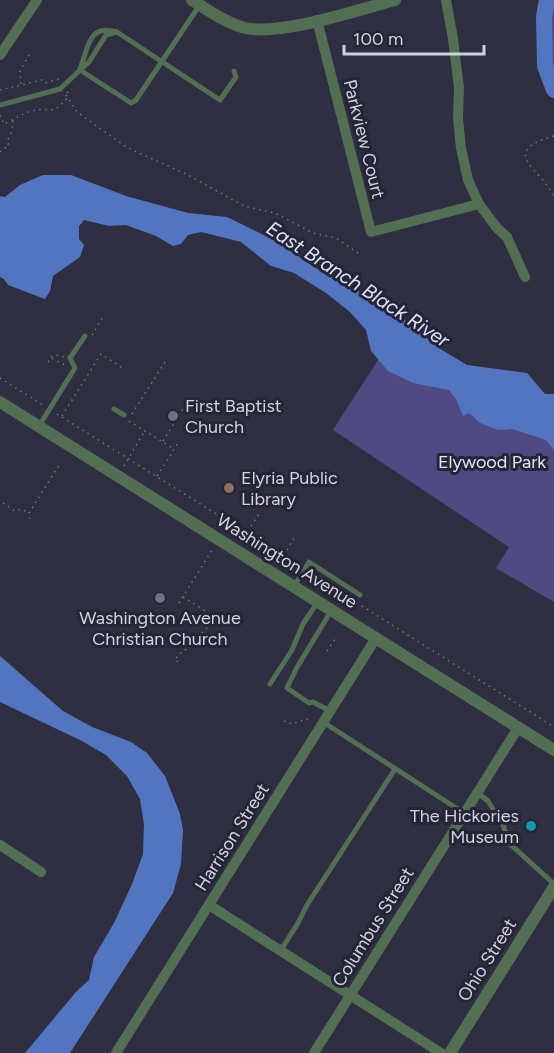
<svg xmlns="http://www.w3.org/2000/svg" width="554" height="1053" viewBox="0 0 554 1053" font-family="Figtree,sans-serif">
<rect width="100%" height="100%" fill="#2f2f42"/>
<g fill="#4f4b82">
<polygon points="547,0 554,0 554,90 545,66 544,16"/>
<polygon points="394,335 554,420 554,602 496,568 509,547 333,430"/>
</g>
<g fill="#5375c0">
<polygon points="43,175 71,175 126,196 188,213 227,217 272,239 319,270 390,308 442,350 467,365 527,373 545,394 554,394 554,450 546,440 512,429 498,430 480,423 469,413 463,416 456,399 449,390 413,383 388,371 371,351 366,330 350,312 326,293 294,273 271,266 241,242 201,232 188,235 181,244 173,246 156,236 126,225 109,226 84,220 79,226 79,239 84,245 80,257 53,276 50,291 45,299 8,285 4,279 0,277 0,196 5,197 20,185"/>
<polygon points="0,656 63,711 92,727 131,742 147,753 165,776 180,814 183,830 181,864 173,893 70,1053 25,1053 76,992 89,980 94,957 114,923 132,884 143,854 144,824 140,799 127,776 106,755 80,740 0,702"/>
</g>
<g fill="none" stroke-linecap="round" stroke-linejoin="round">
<polyline stroke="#5375c0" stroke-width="16" points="547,0 544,16 545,66 554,90"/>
<g stroke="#747484" stroke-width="1.5" stroke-dasharray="1.5 4.5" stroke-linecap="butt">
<polyline points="21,84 20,71 29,55"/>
<polyline points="0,90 42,80 45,83 59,79"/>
<polyline points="67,93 72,89"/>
<polyline points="66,95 77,112 128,148 188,175 244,206 275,213 313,233 336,238 361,255"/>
<path d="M0 115 4 124C13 120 23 113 32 111 49 106 52 117 67 98"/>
<path d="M554 136C494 153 546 171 554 198"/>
<polyline points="0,152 9,145 7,142 12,131 13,120"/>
<polyline points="92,335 104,315"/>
<polyline points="51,357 56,355 64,357"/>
<polyline points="48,362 51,358 67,366"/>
<polyline points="0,378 43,405"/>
<polyline points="189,401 195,400 204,404"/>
<polyline points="57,414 299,566"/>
<polyline points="132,414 165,362"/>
<polyline points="190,414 194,409 205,405"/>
<polyline points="62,416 101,354 124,369"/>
<polyline points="129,421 174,449"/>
<polyline points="163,441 191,396"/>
<polyline points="124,466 144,432"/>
<polyline points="157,476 178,443"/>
<polyline points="3,503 15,511 22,509 28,513"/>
<polyline points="30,519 29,513 61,462"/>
<polyline points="251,526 259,514"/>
<polyline points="287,550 295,536"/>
<polyline points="311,574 554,727"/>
<polyline points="183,597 215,617"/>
<polyline points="179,603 212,550"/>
<polyline points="327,651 337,636"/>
<polyline points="178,662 175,660 179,654 191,646 211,623"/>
<polyline points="284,721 292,724 306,719 311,720"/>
</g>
<g stroke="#536f53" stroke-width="5">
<path d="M80 69C88 49 88 23 117 32"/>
<polyline points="80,70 89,62 106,35 117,32 220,100 236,77 234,71"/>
<polyline points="0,105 60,89 80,70 131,103 136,100 199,6"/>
<polyline points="114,409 124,415"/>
<polyline points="39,426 75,368 70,358 85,336"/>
<polyline points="294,586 309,562 360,595"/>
<polyline points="270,684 292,650 303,624 317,603"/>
<polyline points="330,711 313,702 309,703 287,688 296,669 331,611"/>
<polyline points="323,722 464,813"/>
<polyline points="478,793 488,801 503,825 509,843 554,884"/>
<polyline points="281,950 298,923 307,905 395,769"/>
</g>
<g stroke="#536f53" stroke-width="10">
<polyline points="446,0 453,39 459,88 458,119 461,148 468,180 479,204 497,228 507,237 525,277"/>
<polyline points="317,20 371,232 479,204"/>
<polyline points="0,55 37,0"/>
<polyline points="0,845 41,872"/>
<polyline points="209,905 441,1053"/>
<polyline points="116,1053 376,638"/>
<polyline points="314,1053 518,728"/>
</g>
<g stroke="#536f53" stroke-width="12">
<path d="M192 0C209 11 226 23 245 28 281 36 358 10 395 0"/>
<polyline points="0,402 554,750"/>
<polyline points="450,1053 554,887"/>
</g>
</g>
<g fill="#6b7280" stroke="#262537" stroke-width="2">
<circle cx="173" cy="416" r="6"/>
<circle cx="160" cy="598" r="6"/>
</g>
<circle fill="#8d6e63" stroke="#262537" stroke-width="2" cx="229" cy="488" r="6"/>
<circle fill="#0f9aa8" stroke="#262537" stroke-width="2" cx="531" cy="826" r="6"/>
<g text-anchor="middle" stroke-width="6" stroke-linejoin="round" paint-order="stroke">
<g font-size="18" fill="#d2d2df" stroke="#262537">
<text transform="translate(364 139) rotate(76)" y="6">Parkview Court</text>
<text transform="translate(287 561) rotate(32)" y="6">Washington Avenue</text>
<text transform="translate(232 837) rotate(-58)" y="6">Harrison Street</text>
<text transform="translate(373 927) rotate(-58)" y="6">Columbus Street</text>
<text transform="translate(487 960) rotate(-58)" y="6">Ohio Street</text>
</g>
<g font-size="18" fill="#d2d2df" stroke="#262537" text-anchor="start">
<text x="185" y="412">First Baptist<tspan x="185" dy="21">Church</tspan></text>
<text x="241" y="484">Elyria Public<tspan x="241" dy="21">Library</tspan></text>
<text x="160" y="624" text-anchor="middle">Washington Avenue<tspan x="160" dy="21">Christian Church</tspan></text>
<text x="519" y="822" text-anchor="end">The Hickories<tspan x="519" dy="21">Museum</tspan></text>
</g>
<g font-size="18" fill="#e1e1f8" stroke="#262537">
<text x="492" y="468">Elywood Park</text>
</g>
<g font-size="20" font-style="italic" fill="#dae4f9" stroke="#262537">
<text transform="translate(358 284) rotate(33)" y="7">East Branch Black River</text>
</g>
</g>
<path d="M344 45v9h140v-9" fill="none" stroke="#d2d2df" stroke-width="3"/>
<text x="353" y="45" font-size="18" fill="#d2d2df" stroke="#262537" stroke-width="4.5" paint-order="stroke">100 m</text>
</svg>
